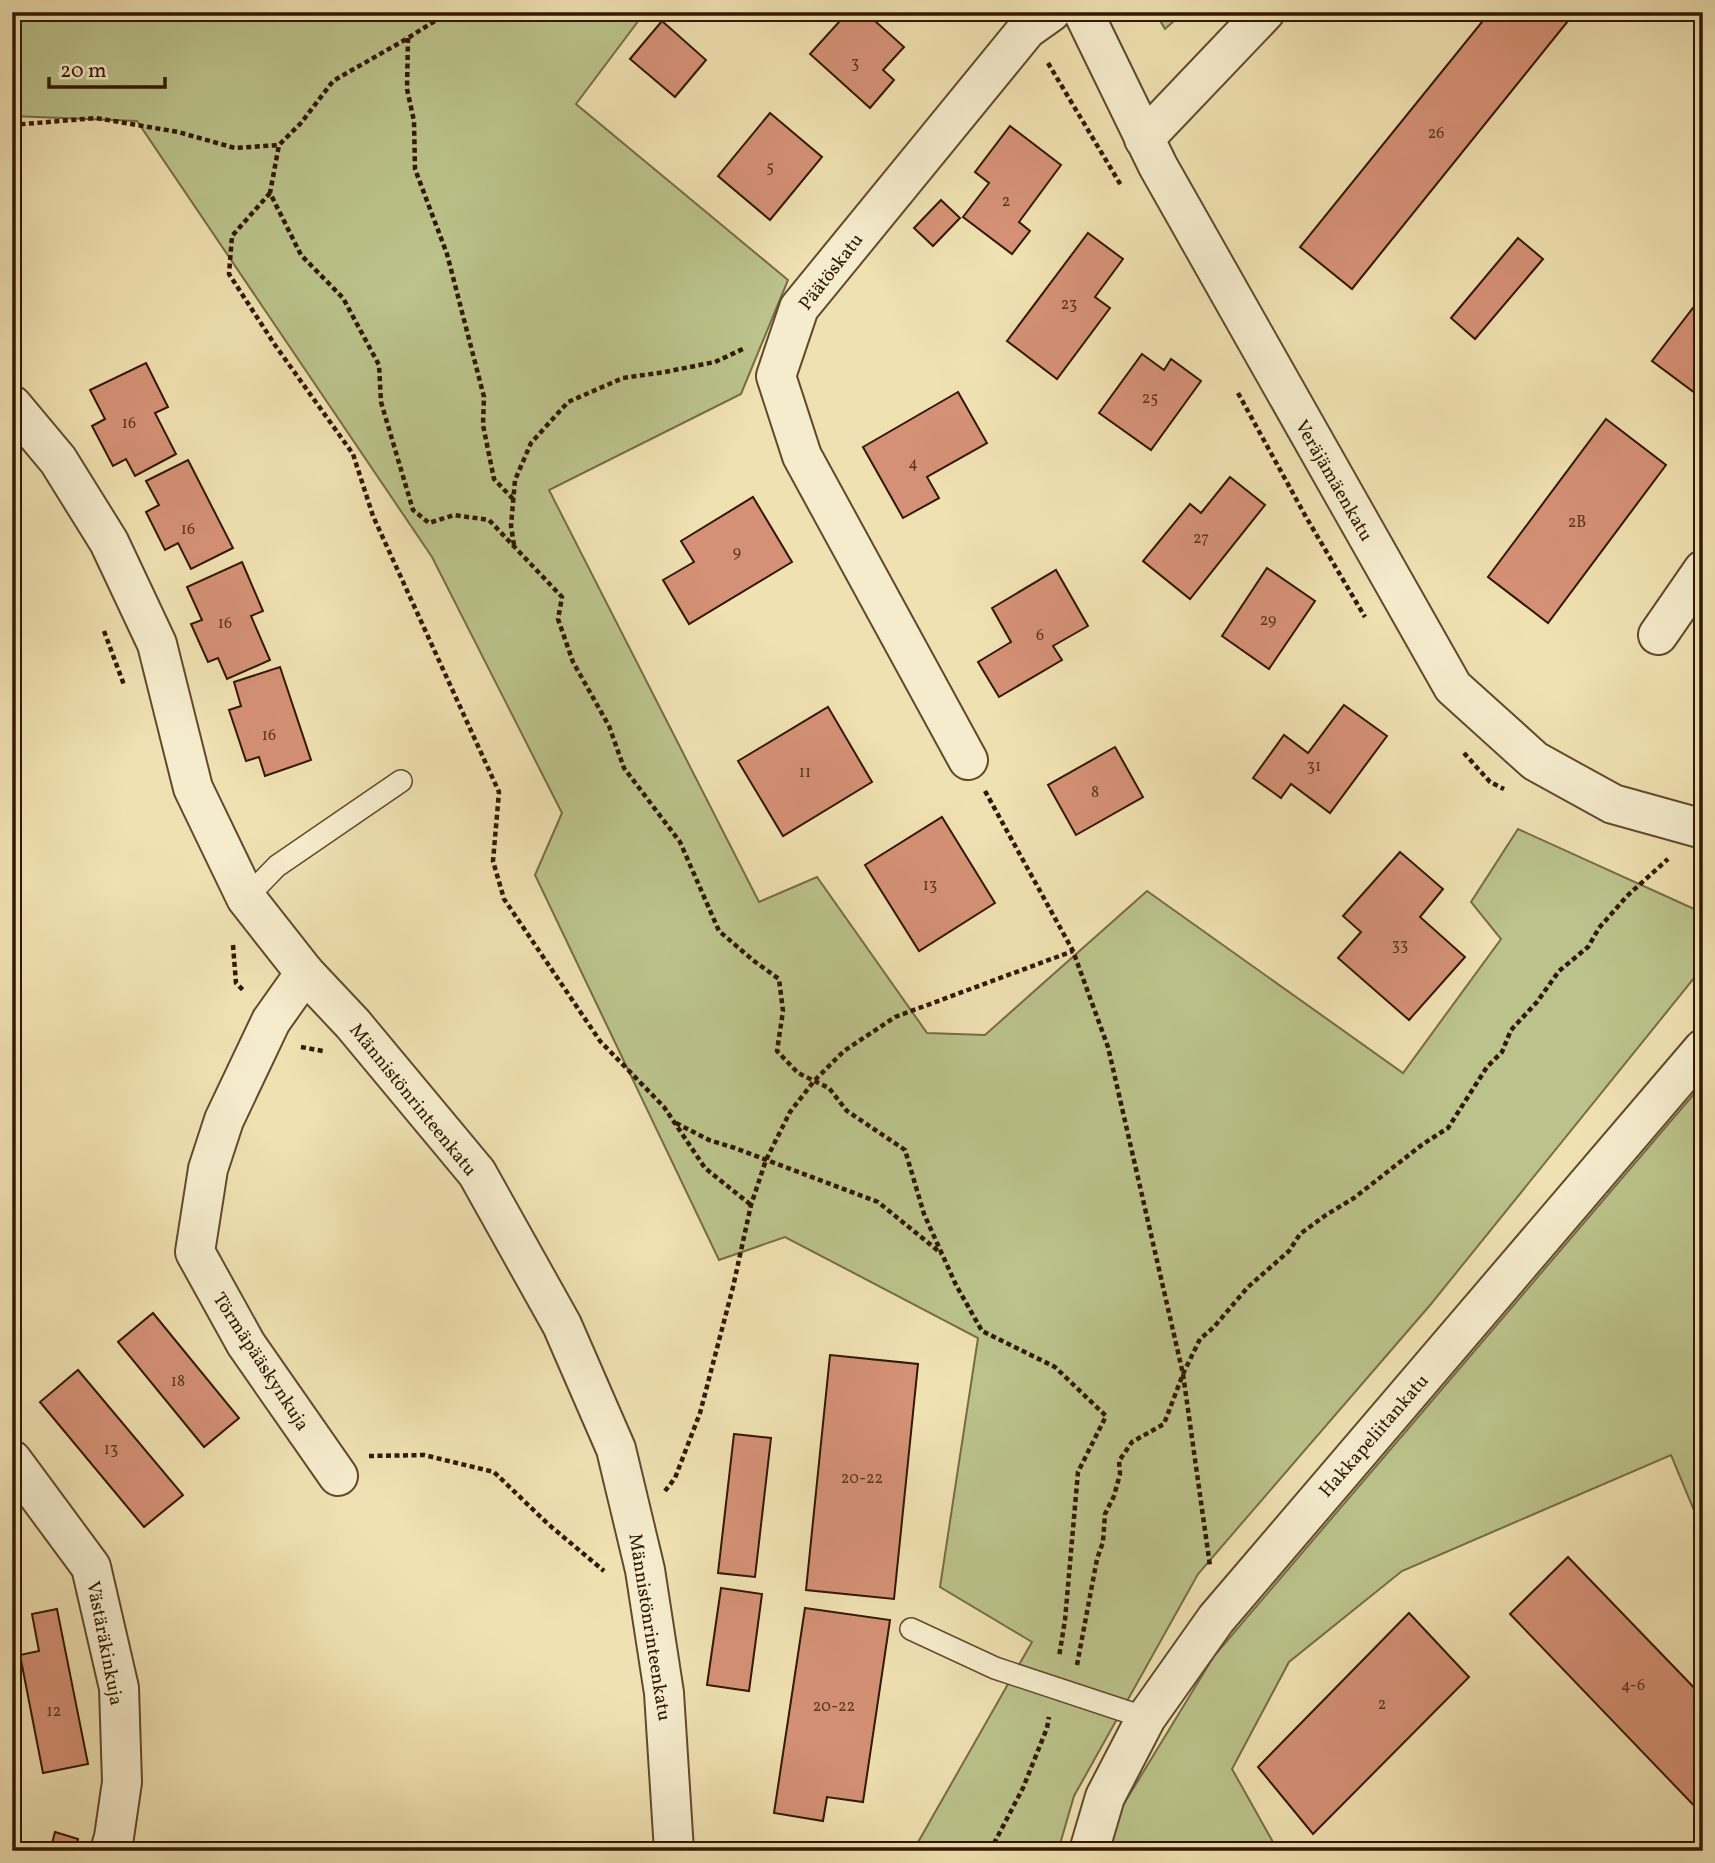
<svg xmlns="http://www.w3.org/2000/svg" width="1715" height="1863" viewBox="0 0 1715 1863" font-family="Vollkorn,serif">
<rect width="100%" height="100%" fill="#f0e1b2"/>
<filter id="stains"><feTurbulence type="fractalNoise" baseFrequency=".00286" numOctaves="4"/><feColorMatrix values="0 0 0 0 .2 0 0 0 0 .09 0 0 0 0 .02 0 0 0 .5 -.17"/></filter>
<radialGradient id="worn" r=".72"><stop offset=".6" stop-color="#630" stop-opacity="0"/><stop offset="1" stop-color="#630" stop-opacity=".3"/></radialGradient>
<g fill="#bbc28b" stroke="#766c46" stroke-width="2">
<polygon points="12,12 645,12 576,104 788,280 741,394 549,490 759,902 817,877 927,1033 985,1035 1147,891 1403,1073 1501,939 1471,902 1518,829 1703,913 1703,967 1431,1304 1198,1574 1074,1796 1058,1851 913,1851 1032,1642 940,1587 978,1338 785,1237 719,1260 535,875 562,813 432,557 137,121 12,116"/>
<polygon points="1155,12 1184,12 1165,29"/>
<polygon points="1699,1088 1703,1088 1703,1532 1671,1455 1402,1571 1289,1662 1232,1769 1278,1851 1110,1851 1117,1815 1214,1656"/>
</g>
<g fill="#d59177" stroke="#311700" stroke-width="2">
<polygon points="848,12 865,12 904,47 883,70 894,80 870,108 810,54"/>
<polygon points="1490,12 1568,12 1572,16 1352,289 1300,247"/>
<polygon points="662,21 706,60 675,97 630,59"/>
<polygon points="770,113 822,157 770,220 718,176"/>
<polygon points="1010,126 1061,165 1019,222 1030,231 1012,254 963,217 989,183 975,172"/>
<polygon points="941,200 960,218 933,246 914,228"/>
<polygon points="1088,233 1123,259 1095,297 1110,308 1057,379 1007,341"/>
<polygon points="1518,238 1543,259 1475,339 1451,318"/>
<polygon points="1703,295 1703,399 1652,361"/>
<polygon points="1142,354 1164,370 1171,359 1201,381 1151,450 1099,413"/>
<polygon points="146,363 168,407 155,413 176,454 135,476 126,459 113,466 92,426 105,419 90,390"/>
<polygon points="958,392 987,443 927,477 939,498 903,518 863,447"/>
<polygon points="1606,419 1666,465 1548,623 1488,577"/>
<polygon points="188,460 233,548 191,569 178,543 165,550 146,512 159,505 146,481"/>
<polygon points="1230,477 1265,505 1190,599 1143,561 1190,504 1201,513"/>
<polygon points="753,497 792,562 689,624 663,580 694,562 681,541"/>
<polygon points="242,562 263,611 251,616 270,660 227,679 218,658 208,662 191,624 202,620 187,587"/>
<polygon points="1267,568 1315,601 1269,669 1222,636"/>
<polygon points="1056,570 1088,626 1053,646 1062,660 999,697 978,662 1011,642 992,608"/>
<polygon points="280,667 311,760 265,776 259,757 246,761 229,710 241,706 234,682"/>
<polygon points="1344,705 1387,736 1330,813 1291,784 1281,798 1253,778 1284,735 1308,753"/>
<polygon points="828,707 872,782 783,836 738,761"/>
<polygon points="1115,747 1143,797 1076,835 1048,785"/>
<polygon points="942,817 995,903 919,951 865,865"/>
<polygon points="1400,852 1443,889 1420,917 1465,957 1409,1020 1338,958 1361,932 1343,916"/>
<polygon points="153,1313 239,1418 204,1447 118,1342"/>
<polygon points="830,1355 918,1364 894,1599 806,1590"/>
<polygon points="78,1370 183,1495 144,1527 40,1402"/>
<polygon points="734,1434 771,1438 755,1577 718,1573"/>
<polygon points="12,1519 19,1527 12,1534"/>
<polygon points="1568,1557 1703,1697 1703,1815 1510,1614"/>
<polygon points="721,1588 762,1594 749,1691 707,1685"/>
<polygon points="805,1608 890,1620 863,1802 827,1797 823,1821 774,1813"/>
<polygon points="57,1609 88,1764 43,1773 20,1655 39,1651 32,1614"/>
<polygon points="1409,1613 1469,1677 1313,1834 1258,1767"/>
<polygon points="55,1832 78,1839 75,1851 50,1851"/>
</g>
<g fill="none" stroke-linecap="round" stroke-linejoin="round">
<g stroke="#614a2c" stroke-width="24">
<g id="service">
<polyline points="246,898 277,866 401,781"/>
<polyline points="911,1629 995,1668 1146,1718"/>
</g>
</g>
<g stroke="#614a2c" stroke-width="42">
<g id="minor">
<polyline points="1083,12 1158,166 1453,687 1535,761 1613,804 1703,829"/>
<polyline points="1144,139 1265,12"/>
<polyline points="12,405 58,460 109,542 157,644 193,788 246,898 305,973 353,1024 477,1173 562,1325 616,1449 645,1570 664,1693 674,1851"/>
<polyline points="1658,635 1703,570"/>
<polyline points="968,760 802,456 776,376 799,308 1027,29 1051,12"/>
<polyline points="305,973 271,1021 224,1120 208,1169 195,1252 246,1344 338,1476"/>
<polyline points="12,1460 91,1567 119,1688 122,1782 114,1837 110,1851"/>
<polyline points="1089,1851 1105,1797 1146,1718 1216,1619 1703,1049"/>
</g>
</g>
<g stroke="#311700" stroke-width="4.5" stroke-dasharray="5 3.5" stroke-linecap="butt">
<polyline points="449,12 408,38 333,81 301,123 279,145 270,193 301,255 343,298 379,365 381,402 413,510 429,523 454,515 489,520 562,597 558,619 573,662 609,726 624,768 680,842 719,931 754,961 779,979 783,1011 777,1051 798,1073 829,1088 847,1111 905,1150 924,1214 956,1285 982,1331 1055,1367 1106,1416 1078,1472 1065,1620 1059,1657"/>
<polyline points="1303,19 1309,12"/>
<polyline points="408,38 407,89 414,121 415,169 447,254 484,397 483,425 494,479 513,499"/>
<polyline points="1048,63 1122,187"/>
<polyline points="12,125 96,118 178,132 235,148 279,145"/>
<polyline points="270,193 232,236 229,274 275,345 353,454 373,516 499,792 493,861 504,899 600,1041 664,1107 705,1168 751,1205"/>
<polyline points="1238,393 1306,517 1365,617"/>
<polyline points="514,545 511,526 515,480 531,443 568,402 623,378 665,372 715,362 745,348"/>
<polyline points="104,631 124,685"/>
<polyline points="1464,753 1490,782 1504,789"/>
<polyline points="985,791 1073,951 1108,1047 1183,1374 1210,1566"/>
<polyline points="233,945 236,983 245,992"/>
<polyline points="301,1047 323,1051"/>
<polyline points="676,1123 709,1140 735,1148 878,1202 942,1254"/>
<polyline points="369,1456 424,1455 494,1472 548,1524 604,1571"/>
<polyline points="665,1491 675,1478 700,1413 733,1287 751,1205 766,1160 790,1112 814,1081 844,1051 895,1017 1073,951"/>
<polyline points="1077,1665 1097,1559 1103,1542 1105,1514 1114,1496 1120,1474 1119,1461 1132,1442 1164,1424 1183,1374 1200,1339 1213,1328 1248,1287 1289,1251 1300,1234 1326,1215 1354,1198 1423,1144 1448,1128 1487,1067 1502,1052 1511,1030 1537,1002 1559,971 1588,947 1599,928 1627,896 1668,859"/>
<polyline points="990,1851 1023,1788 1047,1728 1049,1717"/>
</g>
<use href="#service" stroke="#f5eccd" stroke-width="21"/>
<use href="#minor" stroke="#f5eccd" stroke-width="38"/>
</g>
<g text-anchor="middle" stroke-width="5" stroke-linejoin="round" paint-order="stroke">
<g font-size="16" fill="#5a361e">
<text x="855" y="68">3</text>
<text x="1436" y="138">26</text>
<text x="770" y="172">5</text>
<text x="1006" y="206">2</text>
<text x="1069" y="309">23</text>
<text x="1150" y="403">25</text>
<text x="129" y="428">16</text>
<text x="913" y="468">4</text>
<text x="1577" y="527">2B</text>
<text x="188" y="534">16</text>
<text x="1201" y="543">27</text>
<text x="737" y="557">9</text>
<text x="1268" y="625">29</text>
<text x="225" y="628">16</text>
<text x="1040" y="640">6</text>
<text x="269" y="740">16</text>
<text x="1314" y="771">31</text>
<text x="805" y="777">11</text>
<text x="1095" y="797">8</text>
<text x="930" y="890">13</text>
<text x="1400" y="950">33</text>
<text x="178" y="1386">18</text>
<text x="111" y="1454">13</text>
<text x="862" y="1483">20-22</text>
<text x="1633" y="1690">4-6</text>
<text x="1382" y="1709">2</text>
<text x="834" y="1711">20-22</text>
<text x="54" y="1716">12</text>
</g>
<g font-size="19" fill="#311700" stroke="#f5eccd">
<text transform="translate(830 271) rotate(-52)" y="7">Päätöskatu</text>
<text transform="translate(1335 480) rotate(60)" y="7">Veräjämäenkatu</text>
<text transform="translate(414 1099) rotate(51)" y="7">Männistönrinteenkatu</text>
<text transform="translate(262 1361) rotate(57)" y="7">Törmäpääskynkuja</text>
<text transform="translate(1373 1435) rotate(-49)" y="7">Hakkapeliitankatu</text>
<text transform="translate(651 1627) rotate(81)" y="7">Männistönrinteenkatu</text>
<text transform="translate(106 1643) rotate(79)" y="7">Västäräkinkuja</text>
</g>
</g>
<rect width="1715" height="1863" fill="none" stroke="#f0e1b2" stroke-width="42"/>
<rect x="14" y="14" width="1687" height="1835" fill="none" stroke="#311700" stroke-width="3.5"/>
<rect x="21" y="21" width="1673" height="1821" fill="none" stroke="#311700" stroke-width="2"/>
<path d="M49 77v10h116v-10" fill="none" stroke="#311700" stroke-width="3.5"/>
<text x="60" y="77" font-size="21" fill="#311700" stroke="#f5eccd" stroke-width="5" paint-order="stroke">20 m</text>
<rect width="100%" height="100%" filter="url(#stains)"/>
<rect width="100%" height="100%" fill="url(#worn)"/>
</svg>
